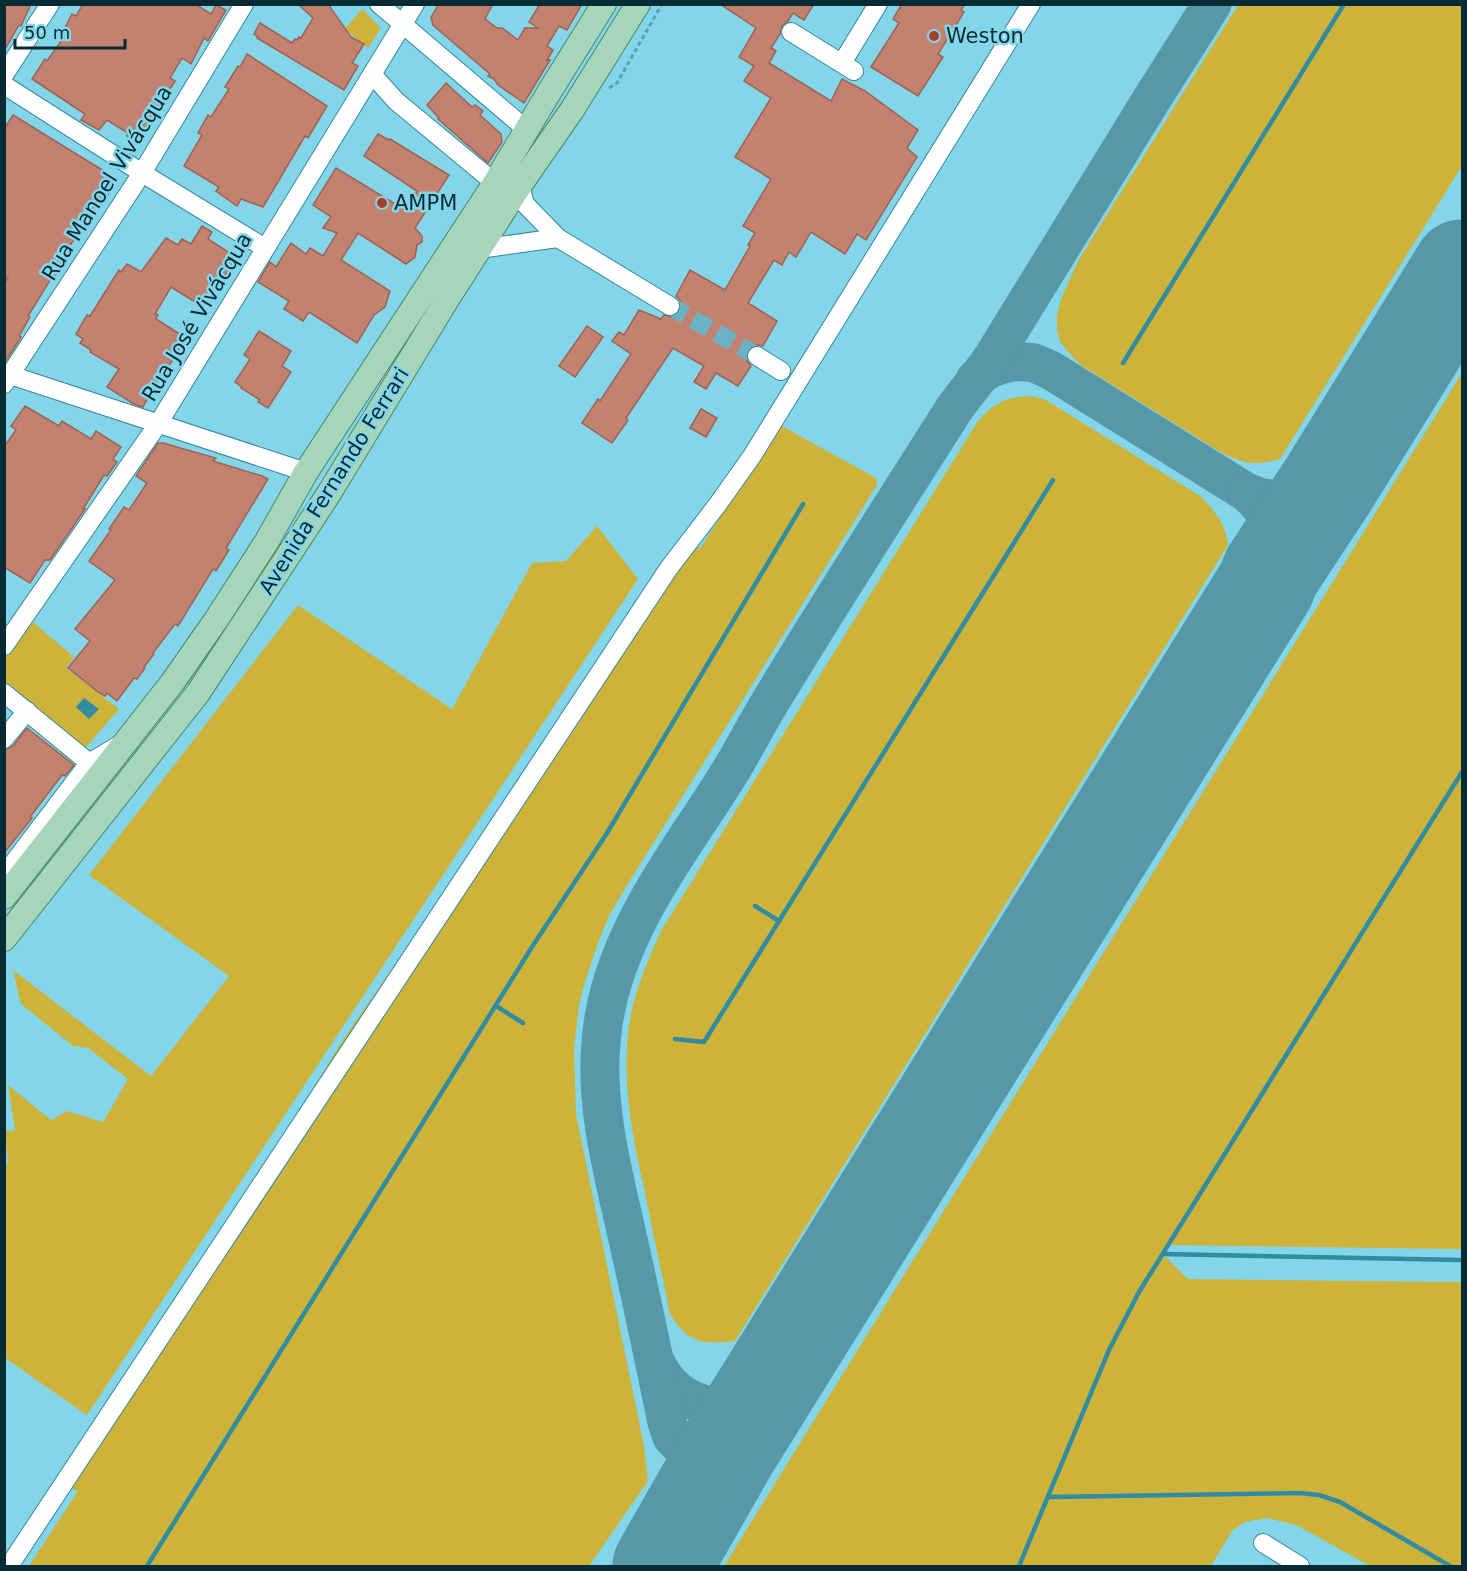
<svg xmlns="http://www.w3.org/2000/svg" width="1467" height="1571" viewBox="0 0 1467 1571" font-family="'DejaVu Sans',sans-serif">
<rect width="100%" height="100%" fill="#83d5ea"/>
<g fill="#ceb33b">
<path d="M1238 5H1462V166L1280 459C1254 466 1246 464 1222 453L1079 364 1060 342 1057 330V316L1061 299 1078 261Z"/>
<polygon points="362,9 380,27 380,29 368,48 345,29"/>
<polygon points="1462,373 1462,1249 1168,1245 1163,1254 1188,1279 1462,1282 1462,1566 1370,1566 1296,1525 1267,1518 1245,1522 1232,1531 1211,1566 724,1566"/>
<path d="M1031 396 1046 400 1200 496C1215 510 1226 525 1228 545L735 1341C702 1345 688 1343 670 1314 662 1274 653 1233 645 1193 633 1138 621 1083 629 1026 634 992 647 962 661 931L978 421C995 403 1005 397 1031 396Z"/>
<polygon points="780,425 876,478 877,485 624,890 609,916 598,943 584,985 579,1005 574,1049 576,1114 644,1446 648,1481 589,1566 29,1566 78,1491 70,1488 344,1038 693,535 699,550"/>
<polygon points="597,526 638,579 87,1415 5,1358 4,1164 8,1163 5,1131 15,1130 8,1085 51,1120 67,1111 103,1122 128,1079 88,1048 73,1046 21,1004 13,970 151,1076 229,976 89,875 298,605 452,709 532,563 566,561"/>
<polygon points="33,622 74,657 66,668 119,709 82,752 5,688 4,656"/>
</g>
<polygon fill="#2f8ca1" points="84,698 99,709 89,719 76,707"/>
<g fill="none" stroke-linecap="round" stroke-linejoin="round">
<g stroke="#2f8ca1" stroke-width="4.5">
<polyline points="1123,363 1344,4"/>
<polyline points="755,906 779,921"/>
<polyline points="496,1006 523,1023"/>
<polyline points="675,1039 704,1042 1053,480"/>
<polyline points="1163,1254 1462,1260"/>
<polyline points="1049,1497 1300,1493 1319,1495 1340,1502 1450,1566"/>
<polyline points="147,1566 532,947 607,833 803,504"/>
<polyline points="1019,1566 1109,1350 1139,1292 1462,772"/>
</g>
<g stroke="#5697a8" stroke-width="39">
<path d="M975 380C989 365 1013 359 1034 363 1040 365 1046 368 1052 371L1246 492C1275 516 1278 537 1271 572"/>
<path d="M1246 492C1278 506 1297 499 1327 487"/>
<path d="M656 1363C672 1397 709 1416 745 1400 757 1395 765 1386 774 1376"/>
<path d="M730 1447 704 1455H698L686 1451 672 1437 667 1422C654 1359 641 1297 627 1235 613 1172 595 1107 601 1042 609 936 680 854 733 767 747 743 760 718 775 694 833 598 894 504 954 409 967 391 981 375 993 357L1150 102 1212 4"/>
</g>
<polyline stroke="#5697a8" stroke-width="99" points="662,1566 730,1447 1266,585 1271,572 1327,487 1462,269"/>
</g>
<g fill="#c38270" stroke="#a06251" stroke-width="1.5">
<polygon points="4,4 31,4 21,26 19,25 4,51"/>
<polygon points="83,4 195,4 211,14 216,5 226,10 208,41 204,38 191,64 182,58 170,78 175,81 163,100 165,101 143,138 141,137 137,142 127,136 128,133 107,120 99,130 81,120 85,114 32,79 45,59 47,61 69,30 65,28 72,14 76,16"/>
<polygon points="298,4 328,4 351,37 364,44 352,63 358,66 344,90 257,38 258,37 254,34 260,23 292,43 295,39 297,40 299,37 301,38 313,18"/>
<polygon points="439,4 493,4 485,19 497,28 502,28 518,40 525,28 538,28 529,22 540,4 582,4 567,30 559,26 547,46 553,50 547,60 550,60 524,103 498,85 494,79 488,76 490,74 433,25 431,17"/>
<polygon points="720,4 814,4 804,20 793,13 788,21 782,26 780,34 771,48 776,51 769,63 831,101 842,79 865,91 918,130 907,148 917,157 866,240 857,234 845,254 811,232 796,257 789,252 782,265 774,260 748,303 777,321 763,346 758,345 752,346 747,351 746,356 747,361 751,366 738,386 716,373 706,389 694,382 704,366 673,348 626,418 628,420 612,443 582,423 598,399 600,401 631,354 612,341 619,332 624,335 639,310 661,319 664,315 670,317 676,316 680,311 681,306 680,300 676,296 690,270 725,290 750,246 748,245 755,233 743,226 771,179 735,157 771,98 744,81 754,66 739,57 756,28"/>
<polygon points="902,4 965,4 961,10 964,12 938,54 943,57 918,96 871,67 899,23 893,19"/>
<polygon points="247,54 327,106 308,138 305,136 263,207 241,199 237,206 216,191 219,187 184,166 202,135 198,133 208,115 211,117 229,89 225,87 238,66 240,67"/>
<polygon points="446,83 472,107 475,105 483,111 480,115 501,134 502,142 488,163 438,119 439,118 427,105"/>
<polygon points="13,115 117,179 102,205 97,202 63,257 65,258 54,278 52,277 28,316 30,317 19,336 21,337 5,362 4,284 8,278 4,276 4,129"/>
<polygon points="378,134 389,140 390,139 449,175 415,228 422,236 422,242 417,245 415,257 406,264 358,233 341,260 390,291 385,307 374,315 357,343 309,312 303,321 284,309 289,301 258,282 270,262 276,267 291,243 306,254 310,248 323,256 337,233 323,228 331,217 313,205 336,168 405,210 417,191 364,156"/>
<polygon points="202,226 212,232 208,239 236,257 208,305 206,304 203,307 171,287 155,314 158,315 156,319 186,338 161,379 159,378 143,407 134,404 107,387 119,369 90,352 91,350 80,343 83,339 76,334 87,315 90,316 119,270 121,272 127,264 141,272 166,238 178,245 182,239 191,244"/>
<polygon points="587,326 603,337 575,377 559,366"/>
<polygon points="259,331 291,351 282,366 291,372 268,408 258,402 260,400 241,388 242,387 235,382 250,359 244,355"/>
<polygon points="25,406 59,426 62,421 91,439 96,431 121,447 113,459 117,462 107,476 104,475 83,509 85,509 50,560 45,560 30,583 4,567 4,447 16,430 11,426"/>
<polygon points="701,409 717,418 706,437 690,428"/>
<polygon points="158,443 163,443 216,458 213,461 262,476 268,479 226,548 229,550 216,571 213,569 178,626 175,624 153,653 154,654 144,667 145,668 137,679 134,678 117,701 107,693 105,696 98,692 68,668 90,641 75,629 115,580 89,561 111,530 109,529 124,507 129,510 147,483 136,476"/>
<polygon points="27,728 74,765 65,776 62,775 30,817 32,818 4,853 4,750 13,746"/>
</g>
<g fill="none" stroke-linecap="round" stroke-linejoin="round">
<polyline stroke="#6ab3c6" stroke-width="18" stroke-dasharray="18 9" stroke-linecap="butt" points="670,306 757,356"/>
<g stroke="#33889c" stroke-width="20">
<g id="minor">
<polyline points="379,4 527,130"/>
<polyline points="791,32 854,71"/>
<polyline points="842,63 878,4"/>
<polyline points="372,74 396,101 495,183"/>
<polyline points="4,75 50,4"/>
<polyline points="4,85 142,173 265,248"/>
<polyline points="520,185 525,204 558,238 670,306"/>
<polyline points="479,249 558,238"/>
<polyline points="757,356 781,371"/>
<polyline points="4,373 306,472"/>
<polyline points="4,384 142,173 244,4"/>
<polyline points="4,646 158,424 415,4"/>
<polyline points="4,693 98,770"/>
<polyline points="4,739 27,711"/>
<polyline points="4,875 89,763 119,745"/>
<polyline points="1263,1543 1300,1566"/>
<polyline points="9,1566 669,568 718,504 752,456 1031,4"/>
</g>
</g>
<g stroke="#48886d" stroke-width="26">
<g id="major">
<polyline points="4,897 172,683 216,620 267,541 306,472 495,183 548,94 604,4"/>
<polyline points="4,939 198,693 328,495 446,301 520,185 572,110 638,4"/>
</g>
</g>
<polyline stroke="#5da1b2" stroke-width="3" stroke-dasharray="4.5 3" stroke-linecap="butt" points="609,88 617,83 662,4"/>
<use href="#minor" stroke="#fff" stroke-width="18"/>
<use href="#major" stroke="#a6d6b9" stroke-width="24"/>
</g>
<g fill="#a83f21" stroke="#83d5ea" stroke-width="2">
<circle cx="934" cy="36" r="6"/>
<circle cx="382" cy="203" r="6"/>
</g>
<g text-anchor="middle" stroke-width="5" stroke-linejoin="round" paint-order="stroke">
<g font-size="21" fill="#072b34" stroke="#83d5ea" text-anchor="start">
<text x="946" y="43">Weston</text>
<text x="394" y="210">AMPM</text>
</g>
<g font-size="21" fill="#072b34" stroke="#83d5ea">
<text transform="translate(107 183) rotate(-58)" y="7">Rua Manoel Vivácqua</text>
<text transform="translate(197 317) rotate(-59)" y="7">Rua José Vivácqua</text>
<text transform="translate(334 481) rotate(-58)" y="7">Avenida Fernando Ferrari</text>
</g>
</g>
<rect width="1467" height="1571" fill="none" stroke="#072b34" stroke-width="12"/>
<path d="M15 39v9h110v-9" fill="none" stroke="#072b34" stroke-width="3"/>
<text x="24" y="39" font-size="18" fill="#072b34" stroke="#83d5ea" stroke-width="4.5" paint-order="stroke">50 m</text>
</svg>
